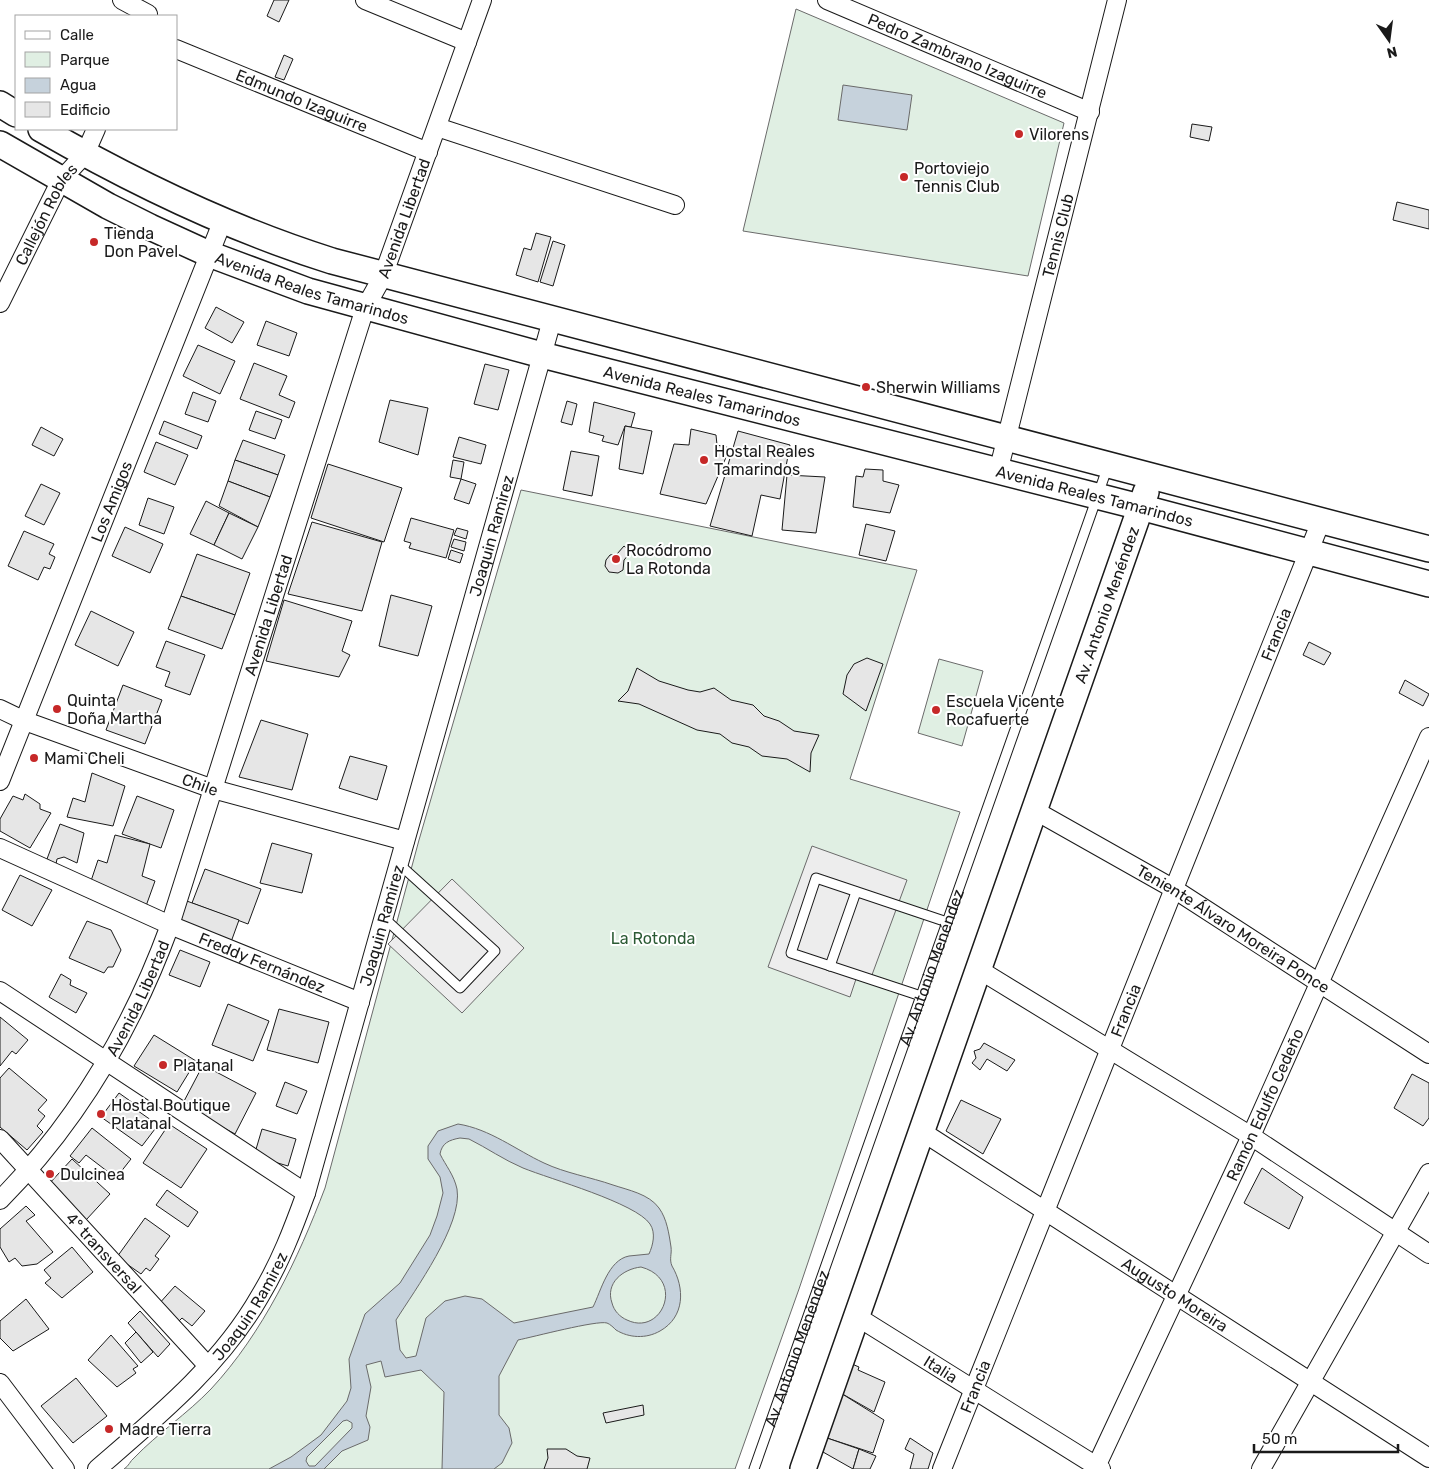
<svg xmlns="http://www.w3.org/2000/svg" width="1429" height="1469" viewBox="0 0 1429 1469" font-family="Rubik,sans-serif">
<rect width="100%" height="100%" fill="#fff"/>
<g fill="#e0efe3" stroke="#6a6a6a">
<polygon points="796,9 1064,123 1028,276 743,231"/>
<path d="M521 490 917 570 850 779 960 812 799 1289 735 1469H124C129 1466 130 1461 134 1458 158 1433 187 1414 211 1389 263 1333 298 1259 325 1188L419 840Z"/>
<polygon points="939,659 983,671 962,746 918,733"/>
</g>
<g fill="#ededed" stroke="#6a6a6a">
<polygon points="812,846 907,880 869,983 856,979 850,997 768,967"/>
<polygon points="452,879 524,948 462,1013 388,944"/>
</g>
<g fill="#c6d2dc" stroke="#6a6a6a" fill-rule="evenodd">
<polygon points="843,85 912,95 907,130 838,120"/>
<path d="M458 1124C490 1129 516 1150 544 1163 565 1173 590 1177 613 1185 628 1190 649 1194 659 1208 667 1219 669 1234 671 1247 672 1254 669 1259 672 1266 685 1288 685 1317 660 1331 646 1339 629 1338 616 1330 614 1328 610 1324 607 1323 597 1320 533 1337 518 1340L499 1376V1415L509 1428 512 1443 502 1463 494 1469H442L444 1392 421 1370 385 1377 381 1361 366 1365 371 1387 366 1416 370 1427 368 1440 342 1451 324 1469H269L291 1457 321 1435 347 1401 351 1388 349 1359 365 1314 400 1283 430 1235 437 1216 443 1193 440 1177 428 1159V1146L438 1131ZM460 1138 469 1139C487 1148 504 1160 523 1168 550 1179 636 1203 650 1224 656 1233 653 1245 649 1254 642 1255 636 1255 629 1256 608 1260 601 1291 593 1307L514 1323 482 1299 465 1296 445 1301 426 1318 416 1356 406 1358 400 1350 396 1320C415 1290 463 1224 457 1189 454 1175 446 1166 440 1154 442 1143 449 1140 460 1138ZM641 1267C686 1279 662 1337 627 1320 620 1317 614 1311 612 1303 605 1283 623 1269 641 1267ZM347 1420 352 1423V1428L315 1466H309L306 1461 307 1457 343 1421Z"/>
</g>
<g fill="#e6e6e6" stroke="#1a1a1a">
<polygon points="274,0 289,0 279,22 267,16"/>
<polygon points="284,55 293,59 284,80 275,77"/>
<polygon points="1192,124 1212,127 1209,141 1190,137"/>
<polygon points="1397,202 1429,210 1429,229 1393,220"/>
<polygon points="536,233 551,237 538,282 516,275 524,248 531,250"/>
<polygon points="553,241 565,245 553,286 540,282"/>
<polygon points="216,307 244,322 232,343 205,328"/>
<polygon points="266,321 297,333 289,356 257,345"/>
<polygon points="198,345 235,361 220,394 183,376"/>
<polygon points="254,363 287,376 279,395 295,402 289,418 240,399"/>
<polygon points="485,364 509,370 498,410 474,404"/>
<polygon points="193,392 216,401 208,422 185,414"/>
<polygon points="390,400 428,408 418,455 379,442"/>
<polygon points="567,401 577,404 572,425 561,422"/>
<polygon points="594,402 635,413 631,427 625,426 618,445 602,441 604,436 589,432"/>
<polygon points="256,411 282,420 275,439 249,430"/>
<polygon points="164,421 202,436 197,449 159,434"/>
<polygon points="625,426 652,431 643,474 619,469"/>
<polygon points="41,427 63,439 54,456 32,445"/>
<polygon points="691,429 716,435 717,445 730,448 706,504 660,494 674,444 689,445"/>
<polygon points="738,431 790,445 780,499 761,495 752,536 710,526"/>
<polygon points="459,437 486,445 481,464 453,457"/>
<polygon points="243,440 285,455 278,475 235,460"/>
<polygon points="156,442 188,455 175,485 144,472"/>
<polygon points="571,451 599,456 592,496 563,490"/>
<polygon points="235,460 278,475 270,497 228,481"/>
<polygon points="453,460 464,462 461,479 450,477"/>
<polygon points="328,464 402,488 384,542 311,518"/>
<polygon points="865,469 883,470 883,481 899,485 890,513 853,507 856,476 863,477"/>
<polygon points="787,475 825,477 816,533 782,530"/>
<polygon points="461,479 476,484 469,504 454,499"/>
<polygon points="228,481 270,497 258,527 219,506"/>
<polygon points="41,484 60,493 44,525 25,516"/>
<polygon points="148,498 174,507 164,534 139,525"/>
<polygon points="206,501 229,513 214,545 190,534"/>
<polygon points="229,513 258,527 242,559 214,545"/>
<polygon points="411,518 454,530 446,558 409,548 411,543 404,541"/>
<polygon points="312,522 382,542 362,611 288,594"/>
<polygon points="866,524 895,531 886,561 859,555"/>
<polygon points="125,527 163,544 150,573 112,556"/>
<polygon points="457,528 468,531 466,539 454,535"/>
<polygon points="24,531 54,544 49,554 55,557 50,569 44,567 38,580 8,566"/>
<polygon points="454,539 466,542 464,551 451,547"/>
<polygon points="624,546 631,552 624,560 623,570 618,573 609,572 605,566 606,560 610,555 617,554"/>
<polygon points="451,550 463,554 460,563 448,559"/>
<polygon points="197,554 250,573 235,615 181,596"/>
<polygon points="391,595 432,606 418,656 379,646"/>
<polygon points="181,596 235,615 222,649 168,629"/>
<polygon points="284,600 352,621 342,651 350,655 339,677 266,661"/>
<polygon points="91,611 134,632 118,666 75,645"/>
<polygon points="166,641 205,655 190,695 165,686 170,672 156,667"/>
<polygon points="1309,642 1331,653 1324,665 1303,655"/>
<polygon points="867,658 883,664 866,711 843,694 847,675 854,664"/>
<polygon points="637,668 659,681 688,690 700,692 714,688 731,700 753,705 764,716 779,721 794,731 819,735 811,753 810,772 787,759 762,756 749,747 732,743 720,734 697,730 639,704 618,701 628,691"/>
<polygon points="1405,680 1429,694 1423,706 1399,693"/>
<polygon points="123,685 162,700 145,744 106,730"/>
<polygon points="261,720 308,734 292,790 239,777"/>
<polygon points="350,756 387,766 377,800 339,788"/>
<polygon points="92,773 125,786 113,826 67,817 73,798 85,802"/>
<polygon points="25,794 40,804 40,809 51,813 30,848 0,831 0,819 13,796 23,800"/>
<polygon points="137,796 174,810 161,848 122,834"/>
<polygon points="60,824 84,833 77,863 64,857 57,859 56,864 47,859"/>
<polygon points="115,835 150,844 142,876 155,881 146,906 90,884 98,860 107,863"/>
<polygon points="272,843 312,854 302,893 260,883"/>
<polygon points="205,869 261,889 248,924 192,903"/>
<polygon points="20,875 52,890 32,926 2,910"/>
<polygon points="184,900 239,920 231,942 175,922"/>
<polygon points="87,921 111,930 121,950 113,967 108,967 104,973 69,958"/>
<polygon points="180,950 210,962 200,987 169,975"/>
<polygon points="61,974 71,980 70,985 87,993 76,1013 49,997"/>
<polygon points="228,1004 269,1021 253,1061 212,1045"/>
<polygon points="279,1009 329,1022 318,1063 267,1050"/>
<polygon points="0,1017 28,1040 16,1054 12,1051 0,1066"/>
<polygon points="154,1035 196,1061 177,1092 134,1066"/>
<polygon points="984,1043 1015,1060 1007,1071 987,1059 980,1070 972,1063 976,1058 974,1051 980,1049"/>
<polygon points="203,1065 256,1093 235,1134 182,1105"/>
<polygon points="9,1068 47,1100 38,1110 45,1116 37,1126 43,1132 27,1150 0,1127 0,1078"/>
<polygon points="1412,1074 1429,1083 1429,1118 1423,1126 1394,1108"/>
<polygon points="285,1082 307,1091 297,1114 276,1106"/>
<polygon points="119,1093 133,1103 131,1106 158,1125 142,1146 101,1117"/>
<polygon points="961,1100 1001,1119 983,1154 946,1131"/>
<polygon points="169,1124 207,1149 181,1188 143,1163"/>
<polygon points="92,1128 131,1159 116,1178 86,1155 79,1163 70,1156"/>
<polygon points="262,1129 296,1139 288,1166 254,1156"/>
<polygon points="72,1159 110,1194 86,1220 48,1185"/>
<polygon points="1262,1168 1303,1197 1289,1229 1244,1203"/>
<polygon points="167,1190 198,1212 188,1227 156,1205"/>
<polygon points="26,1206 35,1215 26,1221 53,1252 37,1264 22,1266 15,1258 9,1262 0,1247 0,1229"/>
<polygon points="145,1218 170,1236 155,1256 159,1259 150,1271 146,1268 141,1274 117,1257"/>
<polygon points="72,1247 93,1272 62,1298 45,1283 51,1278 44,1270"/>
<polygon points="175,1286 205,1311 192,1326 182,1318 178,1322 158,1305"/>
<polygon points="26,1299 49,1329 13,1351 0,1338 0,1321"/>
<polygon points="140,1311 170,1344 158,1357 128,1323"/>
<polygon points="136,1332 153,1352 141,1363 125,1343"/>
<polygon points="111,1335 138,1366 133,1369 136,1373 117,1387 88,1360"/>
<polygon points="852,1364 859,1367 858,1370 885,1382 874,1412 839,1392"/>
<polygon points="76,1378 107,1416 73,1443 41,1406"/>
<polygon points="839,1392 884,1420 873,1453 827,1438"/>
<polygon points="643,1405 644,1415 606,1423 603,1413"/>
<polygon points="827,1438 859,1449 853,1469 823,1452"/>
<polygon points="910,1438 933,1453 928,1469 910,1469 914,1454 905,1449"/>
<polygon points="547,1449 566,1449 577,1456 590,1458 587,1469 544,1469 548,1458"/>
<polygon points="859,1449 876,1456 870,1469 853,1469"/>
</g>
<g fill="none" stroke-linecap="round" stroke-linejoin="round">
<g stroke="#1a1a1a" stroke-width="11">
<g id="lane">
<polyline points="384,918 460,988 495,951 399,864"/>
<polyline points="830,966 856,892"/>
<polyline points="921,996 791,953 816,878 947,922"/>
<path id="s1" d="M754 1469 1108 466"/>
</g>
</g>
<g stroke="#1a1a1a" stroke-width="20">
<g id="street">
<polyline points="122,0 148,14"/>
<polyline points="365,0 467,42"/>
<path id="s2" d="M827 0 1090 112"/>
<path id="s3" d="M176 49 428 152"/>
<polyline points="437,127 675,205"/>
<path id="s4" d="M0 303 61 180 85 154 96 129"/>
<path id="s5" d="M998 472 1117 0"/>
<path id="s6" d="M0 709 25 721 213 789 405 841"/>
<path id="s7" d="M0 781 223 220"/>
<path id="s8" d="M1034 810 1174 889 1429 1054"/>
<path id="s9" d="M0 848 170 925 360 1002"/>
<polyline points="978,969 1251,1136 1429,1254"/>
<polyline points="0,991 306,1193"/>
<path id="s10" d="M921 1131 1429 1458"/>
<path id="s11" d="M0 1139 208 1366"/>
<path id="s12" d="M0 1200C78 1121 132 1029 170 925L365 308 383 276 482 0"/>
<path id="s13" d="M856 1316 1101 1469"/>
<polyline points="0,1383 65,1469"/>
<path id="s14" d="M97 1469C156 1418 221 1365 260 1296 280 1263 293 1229 306 1193L552 320"/>
<path id="s15" d="M942 1469 1321 521"/>
<path id="s16" d="M1095 1469 1251 1136 1429 737"/>
<polyline points="1261,1469 1429,1173"/>
</g>
</g>
<g stroke="#1a1a1a" stroke-width="28">
<g id="secondary">
<polyline points="0,104 16,114"/>
<path d="M41 129C133 182 230 229 332 261L1429 549"/>
<path id="s17" d="M0 144 108 206 150 227 209 254 308 291 542 355 1140 507 1429 584"/>
<path id="s18" d="M803 1469 1146 492"/>
</g>
</g>
<use href="#lane" stroke="#fff" stroke-width="9"/>
<use href="#street" stroke="#fff" stroke-width="18"/>
<use href="#secondary" stroke="#fff" stroke-width="25"/>
</g>
<g fill="#c62828" stroke="#fff" stroke-width="2">
<circle cx="1019" cy="134" r="5"/>
<circle cx="904" cy="177" r="5"/>
<circle cx="94" cy="242" r="5"/>
<circle cx="866" cy="387" r="5"/>
<circle cx="704" cy="460" r="5"/>
<circle cx="616" cy="559" r="5"/>
<circle cx="57" cy="709" r="5"/>
<circle cx="936" cy="710" r="5"/>
<circle cx="34" cy="758" r="5"/>
<circle cx="163" cy="1065" r="5"/>
<circle cx="101" cy="1114" r="5"/>
<circle cx="50" cy="1174" r="5"/>
<circle cx="109" cy="1429" r="5"/>
</g>
<g text-anchor="middle" stroke-width="4" stroke-linejoin="round" paint-order="stroke">
<g font-size="16" fill="#1a1a1a" stroke="#fff">
<text dy="6" stroke="none"><textPath href="#s2" startOffset="142">Pedro Zambrano Izaguirre</textPath></text>
<text dy="6" stroke="none"><textPath href="#s3" startOffset="136">Edmundo Izaguirre</textPath></text>
<text dy="6" stroke="none"><textPath href="#s4" startOffset="100">Callejón Robles</textPath></text>
<text dy="6" stroke="none"><textPath href="#s12" startOffset="1071">Avenida Libertad</textPath></text>
<text dy="6" stroke="none"><textPath href="#s5" startOffset="244">Tennis Club</textPath></text>
<text dy="6" stroke="none"><textPath href="#s17" startOffset="345">Avenida Reales Tamarindos</textPath></text>
<text dy="6" stroke="none"><textPath href="#s17" startOffset="750">Avenida Reales Tamarindos</textPath></text>
<text dy="6" stroke="none"><textPath href="#s17" startOffset="1155">Avenida Reales Tamarindos</textPath></text>
<text dy="6" stroke="none"><textPath href="#s7" startOffset="301">Los Amigos</textPath></text>
<text dy="6" stroke="none"><textPath href="#s14" startOffset="1035">Joaquin Ramirez</textPath></text>
<text dy="6" stroke="none"><textPath href="#s18" startOffset="916">Av. Antonio Menéndez</textPath></text>
<text dy="6" stroke="none"><textPath href="#s12" startOffset="651">Avenida Libertad</textPath></text>
<text dy="6" stroke="none"><textPath href="#s15" startOffset="899">Francia</textPath></text>
<text dy="6" stroke="none"><textPath href="#s6" startOffset="214">Chile</textPath></text>
<text dy="6" stroke="none"><textPath href="#s14" startOffset="630">Joaquin Ramirez</textPath></text>
<text dy="6" stroke="none"><textPath href="#s8" startOffset="232">Teniente Álvaro Moreira Ponce</textPath></text>
<text dy="6" stroke="none"><textPath href="#s9" startOffset="286">Freddy Fernández</textPath></text>
<text dy="6" stroke="none"><textPath href="#s1" startOffset="532">Av. Antonio Menéndez</textPath></text>
<text dy="6" stroke="none"><textPath href="#s12" startOffset="246">Avenida Libertad</textPath></text>
<text dy="6" stroke="none"><textPath href="#s15" startOffset="494">Francia</textPath></text>
<text dy="6" stroke="none"><textPath href="#s16" startOffset="402">Ramón Edulfo Cedeño</textPath></text>
<text dy="6" stroke="none"><textPath href="#s11" startOffset="154">4° transversal</textPath></text>
<text dy="6" stroke="none"><textPath href="#s10" startOffset="302">Augusto Moreira</textPath></text>
<text dy="6" stroke="none"><textPath href="#s14" startOffset="225">Joaquin Ramirez</textPath></text>
<text dy="6" stroke="none"><textPath href="#s1" startOffset="128">Av. Antonio Menéndez</textPath></text>
<text dy="6" stroke="none"><textPath href="#s13" startOffset="100">Italia</textPath></text>
<text dy="6" stroke="none"><textPath href="#s15" startOffset="89">Francia</textPath></text>
</g>
<g font-size="16" fill="#1a1a1a" stroke="#fff" text-anchor="start">
<text x="1029" y="140">Vilorens</text>
<text x="914" y="174">Portoviejo<tspan x="914" dy="18">Tennis Club</tspan></text>
<text x="104" y="239">Tienda<tspan x="104" dy="18">Don Pavel</tspan></text>
<text x="876" y="393">Sherwin Williams</text>
<text x="714" y="457">Hostal Reales<tspan x="714" dy="18">Tamarindos</tspan></text>
<text x="626" y="556">Rocódromo<tspan x="626" dy="18">La Rotonda</tspan></text>
<text x="67" y="706">Quinta<tspan x="67" dy="18">Doña Martha</tspan></text>
<text x="946" y="707">Escuela Vicente<tspan x="946" dy="18">Rocafuerte</tspan></text>
<text x="44" y="764">Mami Cheli</text>
<text x="173" y="1071">Platanal</text>
<text x="111" y="1111">Hostal Boutique<tspan x="111" dy="18">Platanal</tspan></text>
<text x="60" y="1180">Dulcinea</text>
<text x="119" y="1435">Madre Tierra</text>
</g>
<g font-size="16" fill="#2b5a34" stroke="#fff">
<text x="653" y="944">La Rotonda</text>
</g>
</g>
<rect x="15" y="15" width="162" height="115" fill="#ffffff" stroke="#a3a3a3"/>
<rect x="25" y="31" width="25" height="8" fill="#ffffff" stroke="#a3a3a3"/>
<text x="60" y="40" font-size="15" fill="#1a1a1a">Calle</text>
<rect x="25" y="52" width="25" height="15" fill="#e0efe3" stroke="#a3a3a3"/>
<text x="60" y="65" font-size="15" fill="#1a1a1a">Parque</text>
<rect x="25" y="78" width="25" height="15" fill="#c6d2dc" stroke="#a3a3a3"/>
<text x="60" y="90" font-size="15" fill="#1a1a1a">Agua</text>
<rect x="25" y="102" width="25" height="15" fill="#e6e6e6" stroke="#a3a3a3"/>
<text x="60" y="115" font-size="15" fill="#1a1a1a">Edificio</text>
<g transform="translate(1389 40) rotate(166)" stroke="#ffffff" stroke-width="4" paint-order="stroke">
<path d="M0-4L9 19L0 12L-9 19Z" fill="#1a1a1a"/>
<text y="-8" font-size="14" font-weight="bold" text-anchor="middle" fill="#1a1a1a">N</text>
</g>
<path d="M1254 1444v8h144v-8" fill="none" stroke="#1a1a1a" stroke-width="2.5"/>
<text x="1262" y="1444" font-size="15" fill="#1a1a1a" stroke="#ffffff" stroke-width="4" paint-order="stroke">50 m</text>
</svg>
